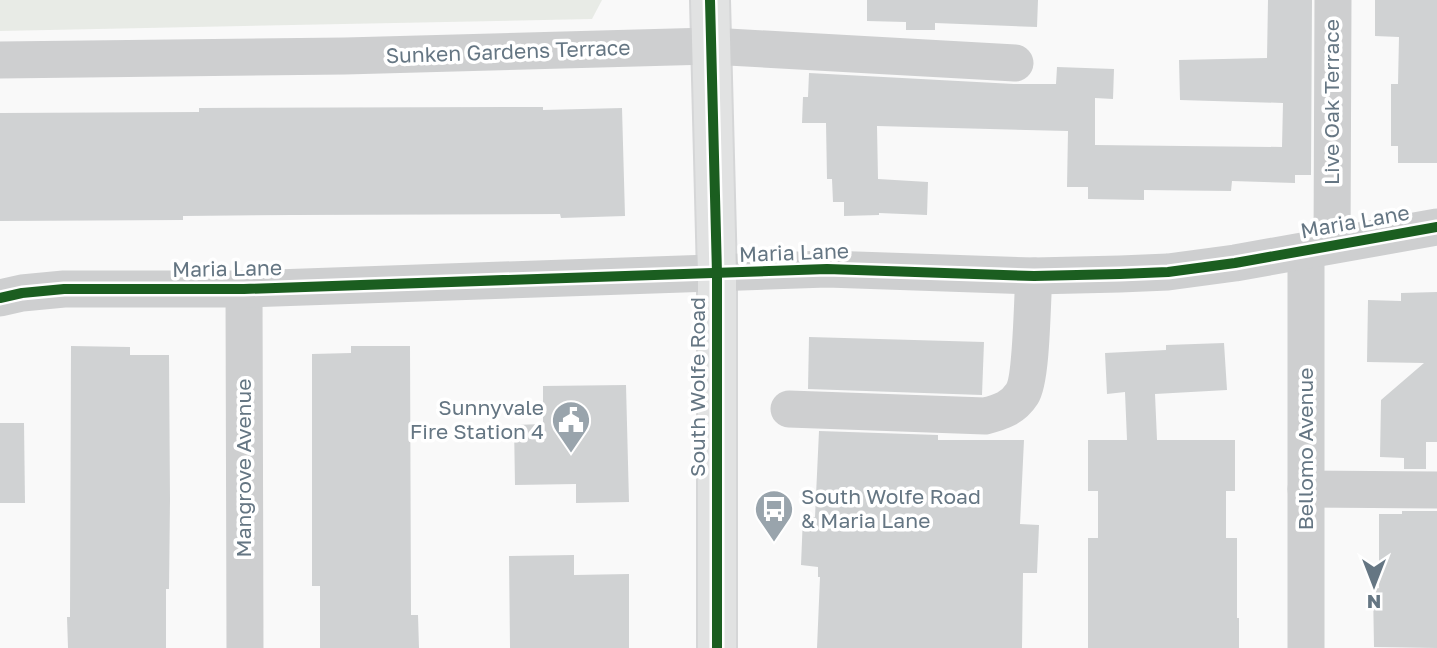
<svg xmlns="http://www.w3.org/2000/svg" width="1437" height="648" viewBox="0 0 1437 648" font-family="'Golos Text',sans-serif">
<rect width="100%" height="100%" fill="#f9f9f9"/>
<polygon fill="#e8ebe6" points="0,0 602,0 592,19 0,31"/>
<g fill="#d0d2d3">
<polygon points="867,0 1038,0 1037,27 935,23 935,30 906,30 906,22 867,21"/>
<polygon points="1268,0 1312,0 1311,175 1295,175 1295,183 1232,181 1231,191 1144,190 1144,200 1088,199 1088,187 1067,187 1068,131 877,126 878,179 928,182 927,215 879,213 879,215 844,216 844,202 833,202 832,179 827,179 826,123 802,123 803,97 808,97 809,73 1014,84 1056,84 1057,67 1114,69 1113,99 1095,98 1095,145 1282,147 1283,103 1180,100 1179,60 1267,58"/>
<polygon points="1375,0 1437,0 1437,163 1398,163 1398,146 1391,146 1391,84 1398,84 1399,37 1375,36"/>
<polygon points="543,107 543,110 622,108 625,216 561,218 560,214 292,215 183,216 183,220 0,221 0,113 199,112 199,108"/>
<polygon points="1437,292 1437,442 1426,442 1426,469 1404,469 1404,458 1380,457 1381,400 1424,363 1367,362 1368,300 1401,301 1401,293"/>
<polygon points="809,337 984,342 982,395 808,389"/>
<polygon points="1224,343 1227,390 1155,394 1157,440 1235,440 1235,491 1226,491 1226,538 1237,538 1237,618 1239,618 1239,648 1088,648 1088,538 1098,538 1098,491 1088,491 1088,440 1127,440 1125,392 1107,394 1105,353 1166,350 1166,345"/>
<polygon points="71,346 130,347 130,355 169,355 170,500 169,589 166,589 166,648 68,648 67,617 70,617"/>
<polygon points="351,346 410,346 411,615 418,615 419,648 320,648 320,586 312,586 312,354 351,353"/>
<polygon points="626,385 629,502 576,503 576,484 515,485 514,425 543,424 543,386"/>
<polygon points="0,423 24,423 25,503 0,503"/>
<polygon points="819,431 938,435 938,440 1024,440 1020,524 1039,525 1037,573 1023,573 1022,648 817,648 820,577 818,577 818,567 801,565 803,516 815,517"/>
<polygon points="1402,511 1437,511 1437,648 1374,647 1373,589 1379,588 1379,514 1402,514"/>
<polygon points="574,555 574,575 629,574 629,648 510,648 509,556"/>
</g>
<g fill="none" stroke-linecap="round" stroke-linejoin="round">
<g stroke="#d5d6d7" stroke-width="42">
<polyline id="major" points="710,0 717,274 717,648"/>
</g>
<g stroke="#cecfd0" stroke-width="37">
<polyline points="0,60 345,56 710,46 1015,63"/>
<polyline points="1332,245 1333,0"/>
<polyline points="1306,251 1306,648"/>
<polyline points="244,289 245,648"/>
<polyline points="0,298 22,293 64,289 244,289 827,269 1034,276 1120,274 1168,272 1235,263 1437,227"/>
<path d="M789 409 985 416C1001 412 1013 408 1022 394 1032 379 1032 299 1034 276"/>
<polyline points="1306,489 1437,490"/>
</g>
<use href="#major" stroke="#e1e2e2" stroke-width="38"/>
<g stroke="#fff" stroke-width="15">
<g id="cycleway">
<polyline points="710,0 717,274 717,648"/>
<polyline points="0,298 22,293 64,289 244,289 827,269 1034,276 1120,274 1168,272 1235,263 1437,227"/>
</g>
</g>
<use href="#cycleway" stroke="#1b5e20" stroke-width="10"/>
</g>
<defs>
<g id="civic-pin" transform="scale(2.0125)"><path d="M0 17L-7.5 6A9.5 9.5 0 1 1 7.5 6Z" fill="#99a4ac" stroke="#fff"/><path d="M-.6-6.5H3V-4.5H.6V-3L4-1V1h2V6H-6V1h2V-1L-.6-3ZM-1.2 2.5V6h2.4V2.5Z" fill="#fff"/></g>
<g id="bus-pin" transform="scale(2.0125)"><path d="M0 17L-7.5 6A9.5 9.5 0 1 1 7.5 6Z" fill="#99a4ac" stroke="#fff"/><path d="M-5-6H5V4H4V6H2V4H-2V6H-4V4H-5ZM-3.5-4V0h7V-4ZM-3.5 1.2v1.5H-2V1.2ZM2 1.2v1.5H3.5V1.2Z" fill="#fff"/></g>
</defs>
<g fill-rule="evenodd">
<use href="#civic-pin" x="571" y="420"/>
<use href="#bus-pin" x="774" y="509"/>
</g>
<g text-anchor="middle" stroke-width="7" stroke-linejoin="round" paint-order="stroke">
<g font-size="21" fill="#657683" stroke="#fff">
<text transform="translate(508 52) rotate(-2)" y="7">Sunken Gardens Terrace</text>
<text transform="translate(1332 102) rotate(-90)" y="7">Live Oak Terrace</text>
<text transform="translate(1355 222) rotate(-10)" y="7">Maria Lane</text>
<text transform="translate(794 253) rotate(-2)" y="7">Maria Lane</text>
<text transform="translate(227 269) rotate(-1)" y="7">Maria Lane</text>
<text transform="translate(698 387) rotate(-90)" y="7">South Wolfe Road</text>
<text transform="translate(1306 449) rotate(-90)" y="7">Bellomo Avenue</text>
<text transform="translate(244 468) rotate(-90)" y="7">Mangrove Avenue</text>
</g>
<g font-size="21" fill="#657683" stroke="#fff" text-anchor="end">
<text x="544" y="415">Sunnyvale<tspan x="544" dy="24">Fire Station 4</tspan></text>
<text x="801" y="504" text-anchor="start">South Wolfe Road<tspan x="801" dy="24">&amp; Maria Lane</tspan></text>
</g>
</g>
<g transform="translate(1374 585) rotate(180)" stroke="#ffffff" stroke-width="5" paint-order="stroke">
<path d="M0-5L12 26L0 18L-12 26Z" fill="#657683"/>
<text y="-10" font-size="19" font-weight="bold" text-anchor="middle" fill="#657683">N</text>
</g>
</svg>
